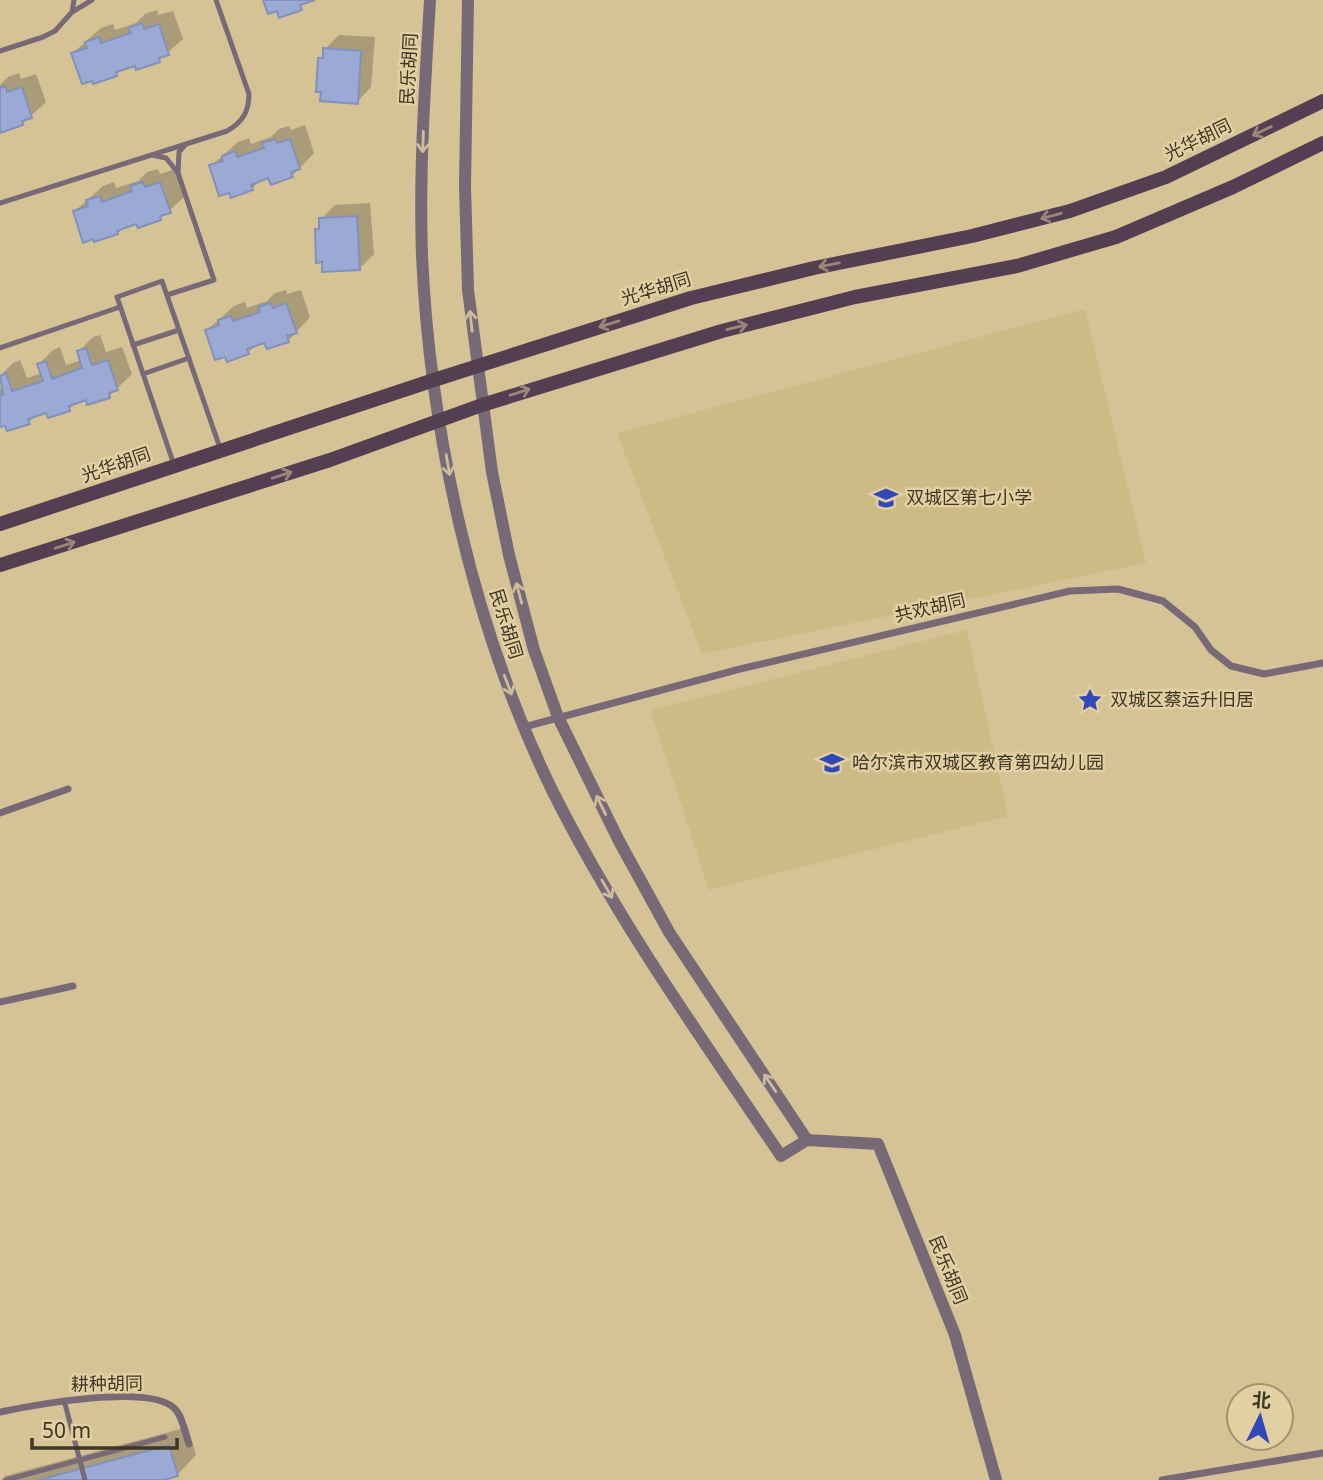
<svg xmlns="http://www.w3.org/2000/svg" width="1323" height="1480" viewBox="0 0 1323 1480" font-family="'Noto Sans','Noto Sans SC',sans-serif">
<rect width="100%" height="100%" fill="#d5c396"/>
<g fill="#ceba85">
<polygon points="1085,309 1146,563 702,654 617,433"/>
<polygon points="967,630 1008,816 709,890 650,710"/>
</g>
<g fill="#0003">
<polygon points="157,10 158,15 173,11 183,39 159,60 136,64 122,69 116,74 73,53 101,28 113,24 115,30 136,23 145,14"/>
<polygon points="339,35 375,37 371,87 357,102 320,59 325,54 325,49"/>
<polygon points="19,73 21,79 36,74 46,102 22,124 0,131 0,85 8,77"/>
<polygon points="305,125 314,153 292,176 270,176 261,179 252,189 211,166 238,142 249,138 251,144 271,137 279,129 289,126 291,130"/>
<polygon points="158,169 160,174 175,169 184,197 160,219 137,222 123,227 118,233 75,211 103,186 114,182 116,188 138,181 147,172"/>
<polygon points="370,203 374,254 359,269 317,230 321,226 321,219 335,205"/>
<polygon points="286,290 287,294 301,290 310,317 289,340 268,347 265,340 257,343 248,353 207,330 234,306 245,302 247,308 267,301 275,293"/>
<polygon points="100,335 106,352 122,347 132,374 109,396 87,398 77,402 69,409 47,411 37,414 29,422 0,426 0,389 2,387 0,376 13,363 20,360 27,378 42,373 39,364 53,350 60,347 66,365 82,360 79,351 93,337"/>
<polygon points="188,1427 196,1455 177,1475 157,1480 1,1480 5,1476"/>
</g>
<g fill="#9baad4" stroke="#8291ba" stroke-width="2">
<polygon points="263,0 315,0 300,5 302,10 279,18 277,11 268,14"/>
<polygon points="142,23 144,29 159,24 169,55 159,58 160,62 136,70 135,66 116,72 117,76 93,84 92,81 82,84 71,53 87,48 85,42 99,37 101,43 131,33 129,28"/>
<polygon points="323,48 361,51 358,104 320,101 321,92 316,92 318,58 323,58"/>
<polygon points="5,86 7,92 22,87 32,118 22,121 23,125 0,133 0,88"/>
<polygon points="275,139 277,143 290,139 300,169 291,172 293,177 271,185 268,178 251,185 253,190 231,198 229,193 219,196 209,165 223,161 222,156 235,151 237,157 264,148 262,143"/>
<polygon points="143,182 145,187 160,182 171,213 160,216 161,220 138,228 136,224 117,231 118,234 94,242 93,239 83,243 73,211 88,206 86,200 100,196 102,202 132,191 130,186"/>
<polygon points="357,216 360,270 322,272 322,262 316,263 315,229 319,229 319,218"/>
<polygon points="271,303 273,308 286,303 297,333 287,336 289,342 267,349 264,343 247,349 249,354 227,362 225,357 215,360 205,330 219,325 218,320 231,316 233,321 260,312 258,307"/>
<polygon points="86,348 92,365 108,360 118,390 109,393 110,398 87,405 86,400 69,406 70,411 48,418 46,413 28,419 30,424 7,431 5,426 0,427 0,395 3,394 0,376 6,373 12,391 43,381 37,364 46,361 52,379 82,368 77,351"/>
<polygon points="169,1445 178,1476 164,1480 39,1480"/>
</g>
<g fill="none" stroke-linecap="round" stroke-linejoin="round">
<g stroke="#786977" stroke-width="5">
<polyline points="72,12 74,0"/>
<polyline points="0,51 43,37 55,31 72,12 92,0"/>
<polyline points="152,155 166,158 178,173 179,152 185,145"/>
<path d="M0 203 227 131C243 122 249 111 249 94L216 0"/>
<polyline points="167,295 214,280 178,173"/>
<polyline points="133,345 179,330"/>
<polyline points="0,348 120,307"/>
<polyline points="143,374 189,358"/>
<polyline points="174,465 117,297 162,281 220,448"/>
<polyline points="64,1400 85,1480"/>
<polyline points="6,1480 165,1437"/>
</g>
<g stroke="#786977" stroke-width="7">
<polyline points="524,727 740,669 1070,591 1118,589 1163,601 1195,627 1211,650 1231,666 1264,674 1323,663"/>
<polyline points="0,813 68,789"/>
<polyline points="0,1002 73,986"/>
<path d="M0 1412C34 1405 151 1383 175 1409 183 1417 185 1434 189 1444"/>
<polyline points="1162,1480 1323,1453"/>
</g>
<g stroke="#786977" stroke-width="12">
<path d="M430 0C425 85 419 171 422 256 430 434 474 631 553 792 617 920 701 1037 781 1156L807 1140 878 1144 955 1335 996 1480"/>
<polyline points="468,0 465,186 468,290 492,472 509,555 534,650 558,717 619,841 669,932 807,1140"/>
</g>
<g stroke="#543e52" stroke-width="14">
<polyline points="0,524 434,380 691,298 814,268 972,236 1070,211 1166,177 1323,101"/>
<polyline points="0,565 330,460 482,405 722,331 855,297 1017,266 1116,237 1233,187 1323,143"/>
</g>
</g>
<defs><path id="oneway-shaft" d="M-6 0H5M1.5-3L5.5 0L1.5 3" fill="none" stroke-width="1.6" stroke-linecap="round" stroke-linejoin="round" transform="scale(1.75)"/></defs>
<g stroke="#9b877a">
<use href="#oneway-shaft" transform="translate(1262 131) rotate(154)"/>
<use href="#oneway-shaft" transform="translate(1051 216) rotate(165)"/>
<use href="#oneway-shaft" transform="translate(829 265) rotate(169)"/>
<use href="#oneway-shaft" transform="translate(609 324) rotate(163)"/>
<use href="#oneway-shaft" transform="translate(737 327) rotate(-14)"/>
<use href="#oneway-shaft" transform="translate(520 392) rotate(-18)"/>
<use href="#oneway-shaft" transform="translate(282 475) rotate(-18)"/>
<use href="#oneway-shaft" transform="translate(65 545) rotate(-18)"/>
</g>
<g stroke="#cdbb9a">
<use href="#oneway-shaft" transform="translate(423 142) rotate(92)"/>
<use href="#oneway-shaft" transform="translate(471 321) rotate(-96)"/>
<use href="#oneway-shaft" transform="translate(448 465) rotate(80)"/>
<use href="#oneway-shaft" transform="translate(519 593) rotate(-105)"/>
<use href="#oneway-shaft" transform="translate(508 685) rotate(69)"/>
<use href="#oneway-shaft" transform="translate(601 805) rotate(-116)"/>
<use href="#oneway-shaft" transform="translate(607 889) rotate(60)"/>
<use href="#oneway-shaft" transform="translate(770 1083) rotate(-124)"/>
</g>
<defs>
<g id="school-bare" transform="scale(1.89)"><path d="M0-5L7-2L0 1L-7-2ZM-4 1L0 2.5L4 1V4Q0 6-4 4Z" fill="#3148b9" stroke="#e2d0a3" stroke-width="2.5" paint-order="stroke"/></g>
<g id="sight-bare" transform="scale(1.89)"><path d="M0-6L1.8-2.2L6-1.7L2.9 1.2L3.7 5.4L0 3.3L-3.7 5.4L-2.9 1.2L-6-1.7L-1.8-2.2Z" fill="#3148b9" stroke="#e2d0a3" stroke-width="2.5" paint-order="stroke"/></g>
</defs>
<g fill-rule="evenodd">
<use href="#school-bare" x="886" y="498"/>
<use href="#sight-bare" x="1090" y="700"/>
<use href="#school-bare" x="832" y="763"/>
</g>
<g text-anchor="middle" stroke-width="5" stroke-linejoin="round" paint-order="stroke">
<g font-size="18" fill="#3e3725" stroke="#e2d0a3">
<text transform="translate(409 69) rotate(-87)" y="6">民乐胡同</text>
<text transform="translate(1198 140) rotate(-26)" y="6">光华胡同</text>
<text transform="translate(656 289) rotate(-17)" y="6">光华胡同</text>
<text transform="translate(116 465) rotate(-19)" y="6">光华胡同</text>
<text transform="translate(930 608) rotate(-13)" y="6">共欢胡同</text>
<text transform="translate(506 624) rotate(73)" y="6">民乐胡同</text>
<text transform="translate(948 1270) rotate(68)" y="6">民乐胡同</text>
<text transform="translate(107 1384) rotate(-1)" y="6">耕种胡同</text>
</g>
<g font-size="18" fill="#3e3725" stroke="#e2d0a3" text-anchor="start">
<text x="906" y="504">双城区第七小学</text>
<text x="1110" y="706">双城区蔡运升旧居</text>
<text x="852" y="769">哈尔滨市双城区教育第四幼儿园</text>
</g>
</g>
<g transform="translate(1260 1417) rotate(5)"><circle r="33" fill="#e2d0a3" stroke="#a09371" stroke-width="2"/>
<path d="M0-5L12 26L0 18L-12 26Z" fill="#3148b9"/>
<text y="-10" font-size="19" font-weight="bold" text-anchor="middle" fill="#3e3725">北</text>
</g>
<path d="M32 1438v10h145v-10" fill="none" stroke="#3e3725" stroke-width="3.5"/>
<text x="42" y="1438" font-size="21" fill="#3e3725" stroke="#e2d0a3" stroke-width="5" paint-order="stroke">50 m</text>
</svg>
